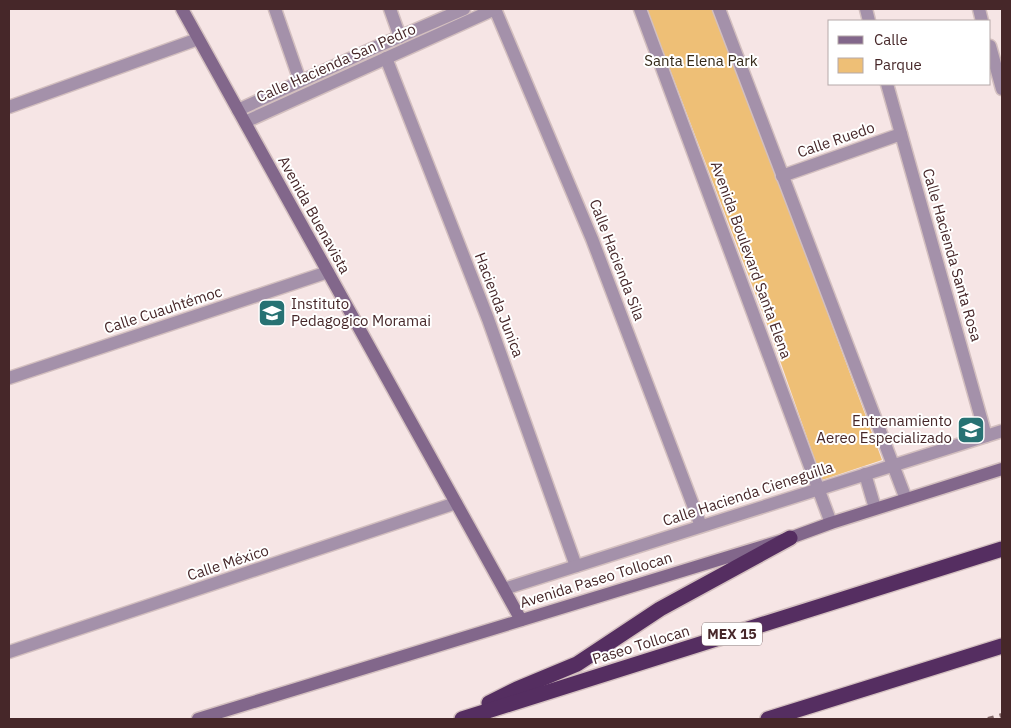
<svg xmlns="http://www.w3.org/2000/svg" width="1011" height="728" viewBox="0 0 1011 728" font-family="'IBM Plex Sans',sans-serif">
<rect width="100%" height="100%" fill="#f6e5e5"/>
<polygon fill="#eebf76" points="647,9 715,9 882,460 822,480 770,332"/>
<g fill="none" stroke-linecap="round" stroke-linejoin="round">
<g stroke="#d3bfbf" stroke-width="15">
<g id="street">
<polyline points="275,9 300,81"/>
<polyline points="390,9 400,37"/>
<polyline points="495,9 592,239 701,526"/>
<polyline points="640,9 831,523"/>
<polyline points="719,9 906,499"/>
<polyline points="866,9 869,21"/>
<polyline points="979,9 982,21"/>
<polyline points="990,46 1002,89"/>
<polyline points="386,58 488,319 576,566"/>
<polyline points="887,84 986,436"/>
<polyline points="9,107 198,39"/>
<polyline points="238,110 376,47 464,9"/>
<polyline points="245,122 495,9"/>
<polyline points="782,176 901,134"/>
<polyline points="9,378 328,272"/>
<polyline points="865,474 875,508"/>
<polyline points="504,589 1002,431"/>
<polyline points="9,652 456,503"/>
</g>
</g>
<g stroke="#d3bfbf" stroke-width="15">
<g id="secondary">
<polyline points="182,9 521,620"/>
<polyline points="198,719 790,538 831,523 1002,469"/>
</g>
</g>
<g stroke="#d3bfbf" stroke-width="18">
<g id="highway">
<polyline points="489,703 517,689 577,664 660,609 790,538"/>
<polyline points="462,719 1002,549"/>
<polyline points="768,719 1002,646"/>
</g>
</g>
<use href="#street" stroke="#a491aa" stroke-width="12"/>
<use href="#secondary" stroke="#82678b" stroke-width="12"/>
<use href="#highway" stroke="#552e61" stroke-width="15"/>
<polyline stroke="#806667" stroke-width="4" stroke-dasharray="6 6" stroke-linecap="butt" points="988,719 1002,715"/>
</g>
<defs>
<g id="school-square" transform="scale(1.4375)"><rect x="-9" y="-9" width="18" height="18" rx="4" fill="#277273" stroke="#fff"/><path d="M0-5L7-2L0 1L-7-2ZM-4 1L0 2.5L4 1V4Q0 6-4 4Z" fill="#fff"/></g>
<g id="university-square" transform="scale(1.4375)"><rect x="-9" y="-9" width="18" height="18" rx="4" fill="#277273" stroke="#fff"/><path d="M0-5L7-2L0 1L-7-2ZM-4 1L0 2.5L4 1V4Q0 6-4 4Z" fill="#fff"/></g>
</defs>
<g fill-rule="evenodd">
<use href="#school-square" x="272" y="313"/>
<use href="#university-square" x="971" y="430"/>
</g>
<g text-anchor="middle" stroke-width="4" stroke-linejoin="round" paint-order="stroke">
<rect fill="#fff" stroke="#7e6869" stroke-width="1" x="702" y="622.5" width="60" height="23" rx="4"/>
<g font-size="14" font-weight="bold" fill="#462729">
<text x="732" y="639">MEX 15</text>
</g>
<g font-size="15" fill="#332817" stroke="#fff">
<text x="701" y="66">Santa Elena Park</text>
</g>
<g font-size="15" fill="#462729" stroke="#fff">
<text transform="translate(336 63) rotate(-24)" y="5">Calle Hacienda San Pedro</text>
<text transform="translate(836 140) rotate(-19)" y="5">Calle Ruedo</text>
<text transform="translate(314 215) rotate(61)" y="5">Avenida Buenavista</text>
<text transform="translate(952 255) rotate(74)" y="5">Calle Hacienda Santa Rosa</text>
<text transform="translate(617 260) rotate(69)" y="5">Calle Hacienda Sila</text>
<text transform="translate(751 260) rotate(70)" y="5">Avenida Boulevard Santa Elena</text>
<text transform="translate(499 305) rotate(69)" y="5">Hacienda Junica</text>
<text transform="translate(163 310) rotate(-18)" y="5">Calle Cuauhtémoc</text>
<text transform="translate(748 494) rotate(-18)" y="5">Calle Hacienda Cieneguilla</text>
<text transform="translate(228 563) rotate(-18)" y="5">Calle México</text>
<text transform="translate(596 580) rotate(-17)" y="5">Avenida Paseo Tollocan</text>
<text transform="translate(641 645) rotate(-17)" y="5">Paseo Tollocan</text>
</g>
<g font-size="15" fill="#462729" stroke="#fff" text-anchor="start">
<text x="291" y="309">Instituto<tspan x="291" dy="17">Pedagogico Moramai</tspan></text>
<text x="952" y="426" text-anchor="end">Entrenamiento<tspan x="952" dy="17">Aereo Especializado</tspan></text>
</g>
</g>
<rect width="1011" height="728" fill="none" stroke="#462729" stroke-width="20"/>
<rect x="828" y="20" width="162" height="65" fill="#ffffff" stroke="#b5a9a9"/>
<rect x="838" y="36" width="25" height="8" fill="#82678b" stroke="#b5a9a9"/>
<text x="874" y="45" font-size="15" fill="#462729">Calle</text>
<rect x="838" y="58" width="25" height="15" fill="#eebf76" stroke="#b5a9a9"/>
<text x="874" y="70" font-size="15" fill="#462729">Parque</text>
</svg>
